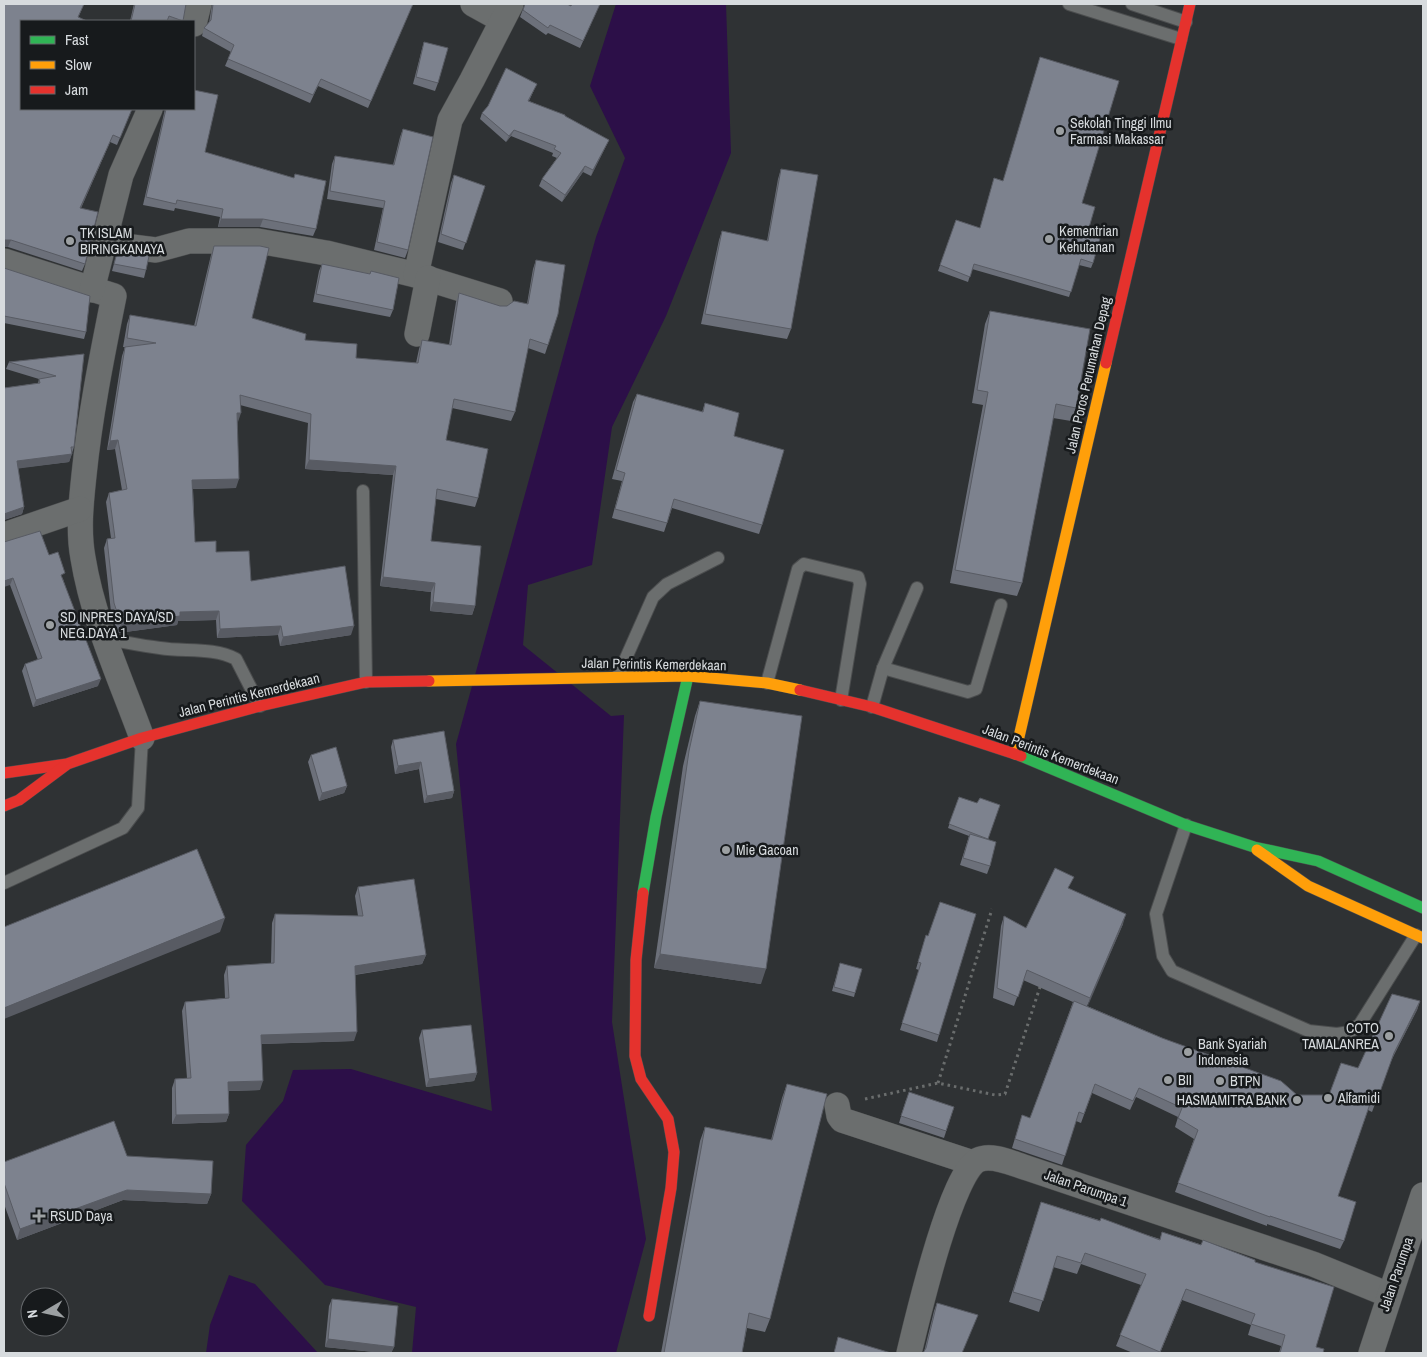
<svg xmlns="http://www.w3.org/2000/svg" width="1427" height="1357" viewBox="0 0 1427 1357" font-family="'Archivo Narrow',sans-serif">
<rect width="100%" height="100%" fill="#2f3234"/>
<g fill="#2c0f48">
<polygon points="616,4 726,4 731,153 666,316 612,427 592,565 528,585 523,645 611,716 624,715 612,1022 646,1239 616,1353 412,1353 416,1307 325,1285 242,1201 246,1145 283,1101 293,1070 351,1069 492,1111 456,744 596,237 625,158 590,86"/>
<polygon points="229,1275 255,1284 318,1353 206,1353 210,1325"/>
</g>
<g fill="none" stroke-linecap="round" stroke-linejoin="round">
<g stroke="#4b4d4e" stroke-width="14">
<g id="lane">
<polyline points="1069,4 1181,39"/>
<polyline points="1132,4 1186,22"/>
<polyline points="363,491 366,682"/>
<path d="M106 639C124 642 142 646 160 648 185 652 213 647 236 659L260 706"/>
<polyline points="883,668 968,692 976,689 1001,605"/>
<polyline points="618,676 653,597 667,584 718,558"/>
<polyline points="767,683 798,569 804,564 858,577 860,584 841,700"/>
<polyline points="872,707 883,668 917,588"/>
<polyline points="1186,825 1156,914 1163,956 1172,971 1309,1031 1337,1034 1350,1032 1360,1024 1416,935"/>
<polyline points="4,883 123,828 138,808 142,738"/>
</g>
</g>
<g stroke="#4b4d4e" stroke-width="26">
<g id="street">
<polyline points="473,4 502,20"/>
<polyline points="194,24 199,4"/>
<polyline points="105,239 132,247 156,250 189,241 258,241 326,253 416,275 500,301"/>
<path d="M4 261 114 296C102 356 90 415 84 475 81 503 78 531 83 558 93 620 121 680 142 738"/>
<polyline points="416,275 450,120 472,80 511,4"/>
<polyline points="92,290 121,175 150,109"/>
<polyline points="417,334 428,278"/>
<polyline points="4,535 80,509"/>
<polyline points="837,1105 839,1116 842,1120 973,1163"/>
<path d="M909 1353C917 1320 951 1173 978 1160 992 1153 1013 1164 1027 1168L1313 1264 1389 1295"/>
<polyline points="1371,1353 1423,1195"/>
</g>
</g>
<g stroke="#4b4d4e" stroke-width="12">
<g id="fast">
<polyline points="1021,756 1186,825 1254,847 1318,861 1423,908"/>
<polyline points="643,893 656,817 688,676"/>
</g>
</g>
<g stroke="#4b4d4e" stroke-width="12">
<g id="slow">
<polyline points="429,681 688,676 767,683 800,690"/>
<polyline points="1015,754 1106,363"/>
<polyline points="1257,850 1308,886 1423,938"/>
</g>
</g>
<g stroke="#4b4d4e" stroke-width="12">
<g id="jam">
<polyline points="1106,363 1190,4"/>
<polyline points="800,690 872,707 1021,756"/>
<polyline points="4,773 67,764 142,738 260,706 366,682 429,681"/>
<polyline points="4,806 19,800 66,765"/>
<polyline points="643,893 636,960 635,1056 641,1079 668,1119 674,1152 671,1188 649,1316"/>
</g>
</g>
<g stroke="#6a6d6d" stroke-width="3" stroke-dasharray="2.5 4" stroke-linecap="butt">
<polyline points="938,1083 992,909"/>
<polyline points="865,1099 938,1083 995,1095 1005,1094 1041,984"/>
</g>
<use href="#lane" stroke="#6b6e6e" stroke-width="12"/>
<use href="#street" stroke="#6b6e6e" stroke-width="25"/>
<use href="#fast" stroke="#30b455" stroke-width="11"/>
<use href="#slow" stroke="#ff9f0a" stroke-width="11"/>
<use href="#jam" stroke="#e5322d" stroke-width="11"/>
</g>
<g fill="#6c707a">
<polygon points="4,4 84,4 78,18 132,109 117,145 110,142 81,208 85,264 82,271 8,247 4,247"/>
<polygon points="134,4 186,4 183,21 130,21"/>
<polygon points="212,4 413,4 368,108 318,86 310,103 225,66 231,52 202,36 204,28 209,23"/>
<polygon points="525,4 571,6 572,4 600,4 580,48 548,33 546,35 520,17"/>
<polygon points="424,42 438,83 435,91 413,84 422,49"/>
<polygon points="534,90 529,101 565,116 609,140 591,176 583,172 562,202 539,186 542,179 557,158 552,156 553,153 511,136 506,142 480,119 482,113"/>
<polygon points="165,109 194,109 205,152 294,178 295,174 316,229 313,236 260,227 218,227 220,217 175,208 174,211 143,205"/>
<polygon points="403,129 408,250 405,258 374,250 383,208 327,199 332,164 335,156 393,165 400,137"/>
<polygon points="781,169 791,329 787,339 701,324 719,240 722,231 767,241 778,179"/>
<polygon points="454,175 485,186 463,250 438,242 451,183"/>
<polygon points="994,178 1082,203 1088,231 1093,263 1091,268 1079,265 1069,297 972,269 968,282 938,271 956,220 980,228"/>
<polygon points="214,246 252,318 305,340 356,358 416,363 419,349 422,340 449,345 456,302 459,293 500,306 507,306 527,304 533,269 536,260 548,345 545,354 528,348 515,412 511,421 452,408 446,440 478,498 475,507 436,499 431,541 475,606 472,615 430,611 431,592 380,586 393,475 305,469 308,423 240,405 237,422 236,488 193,489 195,542 216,552 251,581 351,635 280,646 278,635 217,638 216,620 178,621 177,625 118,633 111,612 104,548 107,539 111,538 106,502 109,493 122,490 115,449 107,450 122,356 125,347 123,347 127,324 130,315 194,326 211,255"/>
<polygon points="118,249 146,270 144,278 112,271"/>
<polygon points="322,264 370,274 371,271 393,310 390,317 313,302 319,271"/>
<polygon points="4,268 86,332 84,339 4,323"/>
<polygon points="990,311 1076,408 1071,421 1053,418 1022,583 1017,596 950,583 983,405 972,403 985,324"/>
<polygon points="84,354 74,447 69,462 18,468 24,507 22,514 4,520 4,388 38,383 39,379 6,369 9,362"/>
<polygon points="637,394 702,412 705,403 734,436 762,525 759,534 672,508 664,532 612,518 622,481 612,479 633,402"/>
<polygon points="4,542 49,555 63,579 98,686 33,707 22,671 25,664 38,660 10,585"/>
<polygon points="700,701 761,984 654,968 683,766 695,716"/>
<polygon points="444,731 454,791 452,798 424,803 419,769 395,774 391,747 393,740"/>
<polygon points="311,755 347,786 344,793 319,801 308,762"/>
<polygon points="959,797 988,839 990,866 987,874 960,865 969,836 948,828"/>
<polygon points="358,887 426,955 422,964 355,975 354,1041 261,1044 260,1090 229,1091 229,1114 226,1122 172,1124 172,1088 175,1079 187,1078 182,1011 185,1002 225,998 224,975 227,966 271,963 272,923 275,914 358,916 355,896"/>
<polygon points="1069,889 1123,924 1087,1006 1297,1095 1329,1095 1358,1068 1420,1001 1417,1010 1391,1061 1372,1112 1368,1110 1338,1196 1344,1241 1340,1249 1267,1224 1267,1226 1175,1192 1194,1139 1175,1127 1178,1117 1136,1097 1130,1110 1092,1093 1081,1123 1076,1121 1062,1165 1012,1148 1022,1115 1030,1118 1073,1002 1023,980 1014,1006 993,998 1001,926 1004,916 1026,928"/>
<polygon points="926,935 939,1035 937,1042 900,1030 919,970 916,969"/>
<polygon points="839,967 855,993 854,997 832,991"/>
<polygon points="422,1030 477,1073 474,1081 426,1087 419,1038"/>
<polygon points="787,1084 770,1319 765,1332 747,1328 742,1353 661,1353 700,1141 705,1127 771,1140 782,1098"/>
<polygon points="906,1100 954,1107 944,1138 899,1123"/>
<polygon points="127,1156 211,1194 207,1204 123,1200 17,1240 4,1204 4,1162"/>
<polygon points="1041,1202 1160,1239 1162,1232 1255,1262 1316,1347 1323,1353 1279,1353 1281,1346 1248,1335 1251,1325 1182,1300 1160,1353 1133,1353 1116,1346 1141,1285 1081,1264 1077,1274 1053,1267 1039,1312 1009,1302"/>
<polygon points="332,1299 394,1347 391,1353 384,1353 325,1347 329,1306"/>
<polygon points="937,1303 963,1353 924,1352 934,1311"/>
</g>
<g fill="#585b63">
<polygon points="514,130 511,136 506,142 509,136"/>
<polygon points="113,135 110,142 78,215 80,208"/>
<polygon points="609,140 591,176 593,170"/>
<polygon points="585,166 583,172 562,202 565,195"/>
<polygon points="221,219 263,219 260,227 218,227"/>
<polygon points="4,240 11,240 8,247 4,247"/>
<polygon points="237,413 241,413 238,422"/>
<polygon points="118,440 115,449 107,450 110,441"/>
<polygon points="72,454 69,462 15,469 17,461"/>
<polygon points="309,460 396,466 393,475 305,469"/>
<polygon points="239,479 236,488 189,489 192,480"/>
<polygon points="24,507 22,514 4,520 4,514"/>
<polygon points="383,577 435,583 431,592 380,586"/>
<polygon points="13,578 10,585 4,587 4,581"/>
<polygon points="433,602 475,606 472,615 430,611"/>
<polygon points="219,611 216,620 178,621 177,625 118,633 121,624 180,612"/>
<polygon points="281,626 278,635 217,638 220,629"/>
<polygon points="354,626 351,635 280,646 283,637"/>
<polygon points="101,679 98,686 33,707 36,700"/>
<polygon points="421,762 419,769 395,774 398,766"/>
<polygon points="347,786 344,793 319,801 322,793"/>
<polygon points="454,791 452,798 424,803 427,796"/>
<polygon points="1126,914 1123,924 1087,1008 1090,998"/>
<polygon points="225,918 220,932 4,1019 4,1008"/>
<polygon points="660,954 766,969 761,984 654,968"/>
<polygon points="426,955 422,964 352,975 355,966"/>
<polygon points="1420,1001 1417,1010 1390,1062 1394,1053"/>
<polygon points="357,1032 354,1041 258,1044 261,1035"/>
<polygon points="477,1073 474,1081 426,1087 429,1079"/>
<polygon points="263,1081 260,1090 225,1091 228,1082"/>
<polygon points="229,1114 226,1122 172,1124 176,1115"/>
<polygon points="127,1190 211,1194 207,1204 123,1200 17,1240 20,1229"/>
<polygon points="1186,1289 1182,1300 1160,1353 1160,1352"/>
<polygon points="328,1339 394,1347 391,1353 384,1353 325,1347"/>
</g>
<g fill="#7d828e" stroke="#585b63">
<polygon points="4,4 84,4 78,17 87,21 21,21 21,109 132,109 120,138 113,135 80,208 98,212 85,264 11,240 4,240"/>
<polygon points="135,4 186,4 183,21 169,16 167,21 131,21"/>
<polygon points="213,4 413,4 371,101 321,79 313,95 228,59 234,45 204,28 211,20"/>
<polygon points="525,4 567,4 571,6 572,4 600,4 583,41 550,25 548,28 523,10"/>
<polygon points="424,42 448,48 438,83 416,77"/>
<polygon points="1040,57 1119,81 1082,203 1095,207 1088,231 1101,235 1093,263 1081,259 1071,292 974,264 970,277 940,265 956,220 980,228 994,178 1003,181"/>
<polygon points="506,68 537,84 528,101 565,115 565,116 609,140 593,170 585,166 565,195 542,179 561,153 554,149 556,146 514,130 509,136 482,113 488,106"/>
<polygon points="194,90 218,95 205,152 294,178 295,174 326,181 316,229 263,219 221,219 223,209 177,200 176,204 146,197 166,109 194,109"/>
<polygon points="403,129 433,137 408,250 377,242 385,201 330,191 335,156 394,165"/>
<polygon points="781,169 818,175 791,329 705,314 722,231 768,241"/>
<polygon points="454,175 485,186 466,243 441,234"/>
<polygon points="214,246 260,246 269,248 252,318 306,334 305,340 357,344 356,358 418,363 422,340 451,345 459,293 500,306 507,306 514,301 528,304 536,260 565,265 558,314 548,345 530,339 515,412 454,399 446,440 488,449 478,498 437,489 431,541 481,546 475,606 433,602 435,583 383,577 396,466 309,460 311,414 240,395 241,413 237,413 239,479 192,480 195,542 216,541 216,552 249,551 251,581 345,566 354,626 283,637 281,626 220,629 219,611 180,612 180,616 121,624 114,603 107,539 115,538 109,493 127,489 118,440 110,441 125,347 156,343 127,338 130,315 196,326"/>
<polygon points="118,249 149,256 146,270 114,264"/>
<polygon points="322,264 370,274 371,271 399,278 393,310 316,294"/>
<polygon points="4,268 90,296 86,332 4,316"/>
<polygon points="990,311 1090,329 1076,408 1056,404 1022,583 955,570 988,392 977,390"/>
<polygon points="84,354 74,447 71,447 72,454 17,461 24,507 4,514 4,388 40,383 39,379 56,376 9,362"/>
<polygon points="637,394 703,412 705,403 739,413 734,436 784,450 762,525 674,499 667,523 615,509 625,473 616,470"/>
<polygon points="40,531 49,555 58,552 65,573 61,575 101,679 36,700 25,664 42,658 13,578 4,581 4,542"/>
<polygon points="700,701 802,716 766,969 660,954 689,751"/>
<polygon points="444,731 454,791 427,796 421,762 398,766 393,740"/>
<polygon points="336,747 347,786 322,793 311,755"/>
<polygon points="959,797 977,803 980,798 1000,805 988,839 949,824"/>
<polygon points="970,834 996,842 990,866 963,858"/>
<polygon points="197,849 225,918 4,1008 4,927"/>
<polygon points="1055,868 1074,877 1068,888 1126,914 1090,998 1027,970 1018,997 997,988 1004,916 1026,928"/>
<polygon points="414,879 426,955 355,966 357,1032 261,1035 263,1081 228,1082 229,1114 176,1115 175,1079 191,1078 185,1002 229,998 227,966 274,963 275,914 363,916 358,887"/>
<polygon points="940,902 976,914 939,1035 902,1023 921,963 918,962 926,935 928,936"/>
<polygon points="840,963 862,969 855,993 834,987"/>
<polygon points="1392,994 1420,1001 1394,1053 1376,1103 1371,1101 1338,1196 1356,1202 1344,1241 1270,1216 1270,1217 1178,1183 1198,1130 1178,1118 1182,1108 1139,1088 1133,1101 1095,1084 1084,1114 1079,1112 1065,1156 1015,1139 1022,1115 1030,1118 1074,1001 1162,1038 1281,1081 1297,1095 1329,1095 1341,1063 1358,1068"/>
<polygon points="471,1025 477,1073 429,1079 422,1030"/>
<polygon points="787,1084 827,1094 770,1319 749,1313 742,1353 664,1353 705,1127 772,1140"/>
<polygon points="909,1092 954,1107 946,1131 901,1116"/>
<polygon points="114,1121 127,1156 213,1161 211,1194 127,1190 20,1229 4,1183 4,1162"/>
<polygon points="1041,1202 1100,1221 1101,1218 1160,1240 1162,1232 1201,1245 1203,1240 1255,1260 1255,1262 1334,1287 1316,1347 1324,1349 1323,1353 1280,1353 1285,1335 1251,1324 1255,1314 1186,1289 1160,1352 1120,1335 1146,1274 1085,1253 1081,1263 1057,1256 1043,1301 1013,1292"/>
<polygon points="332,1299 398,1306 394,1347 328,1339"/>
<polygon points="937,1303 978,1315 962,1353 923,1353 926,1348"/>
<polygon points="838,1337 891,1353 834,1353"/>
</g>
<g fill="#9ca0a2" stroke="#171a1c" stroke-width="2">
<circle cx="1060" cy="131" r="5"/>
<circle cx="1049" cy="239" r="5"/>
<circle cx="70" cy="241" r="5"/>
<circle cx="50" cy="625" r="5"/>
<circle cx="726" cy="850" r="5"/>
<circle cx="1389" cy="1036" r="5"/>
<circle cx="1188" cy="1052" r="5"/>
<circle cx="1168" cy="1080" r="5"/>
<circle cx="1220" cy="1081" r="5"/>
<circle cx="1328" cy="1098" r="5"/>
<circle cx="1297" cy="1100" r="5"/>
<path d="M36.5 1208.5h5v5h5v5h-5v5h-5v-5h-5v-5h5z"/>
</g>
<g text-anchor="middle" stroke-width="5" stroke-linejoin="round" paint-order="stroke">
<g font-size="14" fill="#d7dbde" stroke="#171a1c" text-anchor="start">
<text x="1070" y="128">Sekolah Tinggi Ilmu<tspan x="1070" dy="16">Farmasi Makassar</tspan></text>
<text x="1059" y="236">Kementrian<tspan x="1059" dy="16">Kehutanan</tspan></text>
<text x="80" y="238">TK ISLAM<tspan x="80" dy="16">BIRINGKANAYA</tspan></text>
<text x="60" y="622">SD INPRES DAYA/SD<tspan x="60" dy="16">NEG.DAYA 1</tspan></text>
<text x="736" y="855">Mie Gacoan</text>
<text x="1379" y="1033" text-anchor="end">COTO<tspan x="1379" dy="16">TAMALANREA</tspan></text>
<text x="1198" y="1049">Bank Syariah<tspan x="1198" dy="16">Indonesia</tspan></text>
<text x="1178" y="1085">BII</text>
<text x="1230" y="1086">BTPN</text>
<text x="1338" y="1103">Alfamidi</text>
<text x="1287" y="1105" text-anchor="end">HASMAMITRA BANK</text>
<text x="50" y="1221">RSUD Daya</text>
</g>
<g font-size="14" fill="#d7dbde" stroke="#171a1c">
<text transform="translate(1088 375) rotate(-77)" y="5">Jalan Poros Perumahan Depag</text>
<text transform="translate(654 664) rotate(1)" y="5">Jalan Perintis Kemerdekaan</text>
<text transform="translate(249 695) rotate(-14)" y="5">Jalan Perintis Kemerdekaan</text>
<text transform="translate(1051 754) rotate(21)" y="5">Jalan Perintis Kemerdekaan</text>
<text transform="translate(1086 1188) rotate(19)" y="5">Jalan Parumpa 1</text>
<text transform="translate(1396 1274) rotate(-71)" y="5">Jalan Parumpa</text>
</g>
</g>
<rect width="1427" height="1357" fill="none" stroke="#d7dbde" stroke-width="10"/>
<rect x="20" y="20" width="175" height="90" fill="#171a1c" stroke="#64676a"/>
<rect x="30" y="36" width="25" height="8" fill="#30b455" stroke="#64676a"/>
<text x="65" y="45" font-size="15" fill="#d7dbde">Fast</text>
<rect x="30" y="61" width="25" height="8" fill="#ff9f0a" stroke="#64676a"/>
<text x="65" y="70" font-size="15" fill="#d7dbde">Slow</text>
<rect x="30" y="86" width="25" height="8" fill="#e5322d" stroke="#64676a"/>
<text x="65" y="95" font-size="15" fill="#d7dbde">Jam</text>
<g transform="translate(45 1312) rotate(261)"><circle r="24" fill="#171a1c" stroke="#64676a"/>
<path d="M0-4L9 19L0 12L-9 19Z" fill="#9ca0a2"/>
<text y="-8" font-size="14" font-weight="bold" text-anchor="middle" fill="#d7dbde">N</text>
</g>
</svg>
